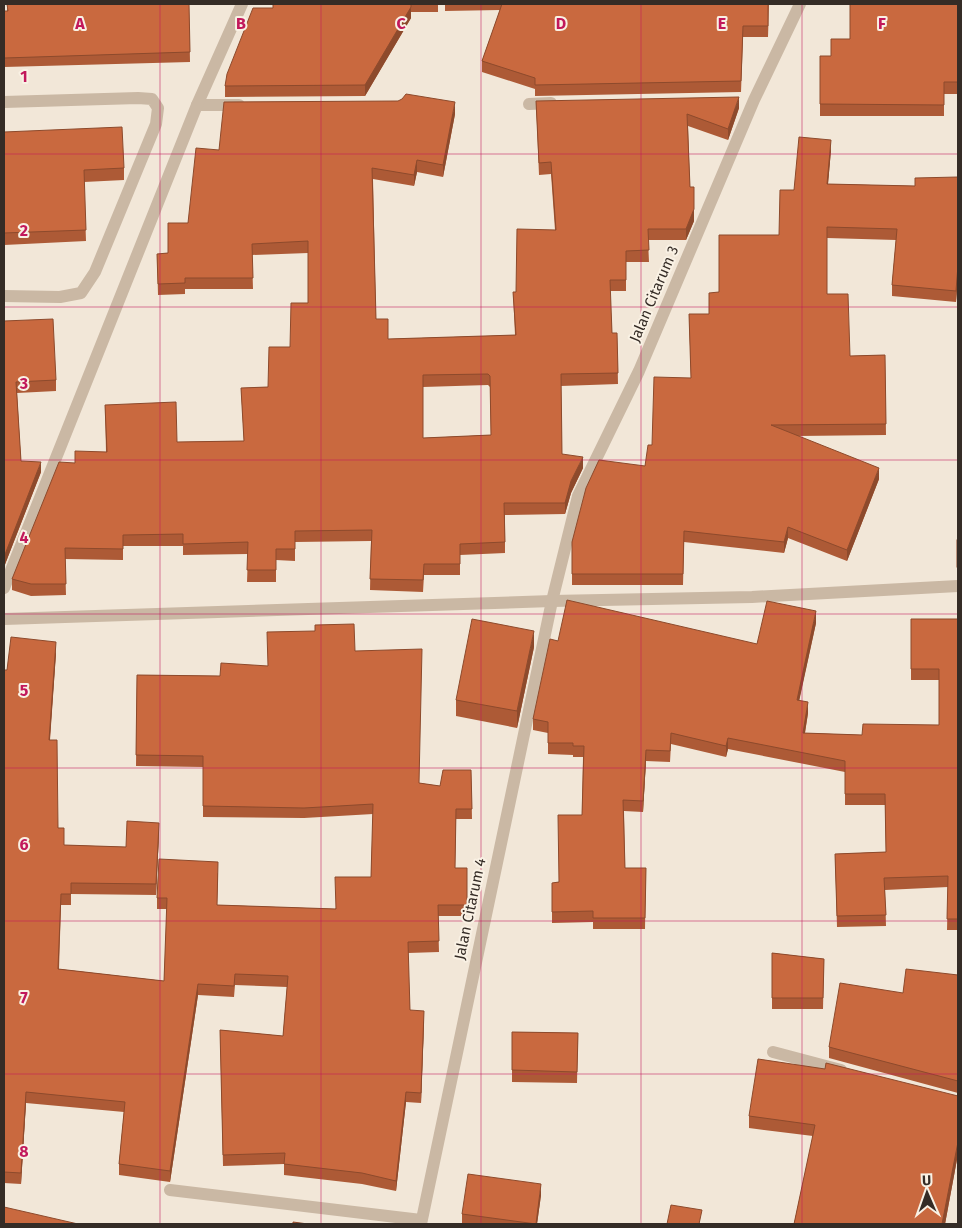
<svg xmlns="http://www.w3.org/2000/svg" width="962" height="1228" viewBox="0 0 962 1228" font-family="'Fira Sans',sans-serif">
<rect width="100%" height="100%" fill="#f2e7d8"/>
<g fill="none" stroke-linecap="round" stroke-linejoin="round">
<g stroke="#cab8a4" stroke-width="12">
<polyline points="4,102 138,98 152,99 158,108 156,124 95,272 81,293 60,297 4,296"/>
<polyline points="529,104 551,103"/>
<polyline points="197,105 239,105"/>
<polyline points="4,588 197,105 242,4"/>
<polyline points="4,619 552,601 752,597 958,586"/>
<polyline points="773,1052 841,1070"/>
<polyline points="170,1190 421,1220"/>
<polyline points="421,1224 552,601 578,496 639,371 754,100 800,4"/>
</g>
</g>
<g fill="#ad5a36" fill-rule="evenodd">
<polygon points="7,4 189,4 190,62 4,67 4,11 7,11"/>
<polygon points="273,4 438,4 438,12 411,12 411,18 365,96 225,97 225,86 273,8"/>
<polygon points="445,4 769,4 768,37 743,37 741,92 535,96 535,89 482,72 482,61 500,10 445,11"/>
<polygon points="958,4 958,94 944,94 944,116 820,116 820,56 831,56"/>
<path d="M536 101 739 108 728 140 688 126 690 187 694 221 686 240H648L649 262H626V291H610L612 333H617L618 384 561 386 562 454 583 468 571 493 565 514 505 515V553L460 555V575H424L423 592 370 590 371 541 295 542V561L276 560V582H247L248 554 183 555V546H123V560L65 559 66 595 31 596 12 590V579L75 463 106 452 105 405 177 442 244 441 241 388 268 387 290 347 308 303V253L252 255 253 289H185V294L158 295 157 254 168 253 188 223 219 150 455 114 443 177 417 172 414 186 373 179 376 319 388 339 515 335 513 292H516L555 230 551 174 539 175ZM488 385 490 387 491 435 423 438V387Z"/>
<polygon points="4,132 124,168 124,180 84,182 86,241 4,245"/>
<polygon points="831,150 828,184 915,186 958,177 958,276 956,302 892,296 892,285 896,240 827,238 827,294 850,356 885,355 886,435 798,436 879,479 847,561 788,538 784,553 684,542 683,585 572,585 572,542 645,466 652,445 691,378 689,314 709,314 779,235 794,190"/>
<polygon points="4,321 56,380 56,391 17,393 21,461 41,472 4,567"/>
<rect x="957" y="540" width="1" height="38"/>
<polygon points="958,583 958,930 947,930 948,887 885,890 886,926 837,927 835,854 886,852 885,805 845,805 845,772 728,749 726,757 671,744 670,762 646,761 643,812 624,811 625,868 646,868 645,929 593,929 593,922 552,923 552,883 559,882 582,815 583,757 573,757 573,755 548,754 548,733 533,730 533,719 558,641 757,644 816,623 799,700 808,713 805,733 862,735 939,725 939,680 911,680 911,619 958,619"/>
<polygon points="534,647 517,728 456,716 456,700"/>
<polygon points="355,651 419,783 440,786 471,770 472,819 456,819 455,868 467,868 467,916 438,916 439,952 408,953 410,1010 424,1022 421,1103 406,1102 396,1191 362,1184 284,1175 284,1164 223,1166 220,1030 283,1036 287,987 235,985 234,997 198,995 170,1182 119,1175 119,1164 124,1112 26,1103 21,1184 4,1183 4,670 7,670 56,653 50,740 58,828 64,845 126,847 159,834 156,895 71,894 71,905 61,905 59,969 164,981 167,909 157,909 157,898 218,873 217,905 335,909 371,877 373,814 304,818 203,817 203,767 136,766 137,675 220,676 268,666"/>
<polygon points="772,953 824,959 823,1009 772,1009"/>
<polygon points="958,975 958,1093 829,1058 829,1047 903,993"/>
<polygon points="512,1032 578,1033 577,1083 512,1082"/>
<polygon points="958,1096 958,1154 945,1224 794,1224 813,1136 749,1128 749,1116"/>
<polygon points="541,1195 537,1224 462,1224 462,1214"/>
</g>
<g fill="#8d4a2c">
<polygon points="411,7 411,18 365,96 365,85"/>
<polygon points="739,97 739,108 728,140 728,129"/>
<polygon points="455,102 455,114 443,177 443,165"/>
<polygon points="831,140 831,150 827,195 827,184"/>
<polygon points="417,160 417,172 414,186 414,175"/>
<polygon points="694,209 694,221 686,240 686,229"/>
<polygon points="958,265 958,276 956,302 956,291"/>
<polygon points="583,457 583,468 571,493 565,514 565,503 571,481"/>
<polygon points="41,462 41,472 4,567 4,557"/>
<polygon points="879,468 879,479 847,561 847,550"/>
<polygon points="788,527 788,538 784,553 784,542"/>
<polygon points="816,611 816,623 797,711 797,700"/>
<polygon points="534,631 534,647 517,728 517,711"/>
<polygon points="56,642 56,653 49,751 49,740"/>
<polygon points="808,702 808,713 803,744 803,733"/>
<polygon points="728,738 728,749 726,757 726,746"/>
<polygon points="646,750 646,761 643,812 643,801"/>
<polygon points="159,823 159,834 156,895 156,884"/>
<polygon points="198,984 198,995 170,1182 170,1171"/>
<polygon points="424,1011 424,1022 421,1103 421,1093"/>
<polygon points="26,1092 26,1103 21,1184 21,1173"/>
<polygon points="406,1092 406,1102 396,1191 396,1181"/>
<polygon points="958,1142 958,1154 945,1224 942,1224"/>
<polygon points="541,1184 541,1195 537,1224 536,1224"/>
</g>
<g fill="#c9693f" stroke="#8d4a2c" fill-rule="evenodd">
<polygon points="7,4 189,4 190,52 4,58 4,11 8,11"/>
<polygon points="273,4 411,4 411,7 365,85 225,86 227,74 253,8 273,8"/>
<polygon points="502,4 768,4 768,26 743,26 741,81 535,85 535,78 482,61"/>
<polygon points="850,4 958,4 958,82 944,82 944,105 820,104 820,56 831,56 831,39 850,39"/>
<path d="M406 94 455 102 443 165 417 160 414 175 372 168 376 319H388V339L516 335 513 292H516L517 229 556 230 551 162 539 163 536 101 739 97 728 129 687 114 690 187H694V209L686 229H648L649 250 626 251V280H610L612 333H617L618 373 561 374 562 454 583 457 571 481 565 503H504L505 542 460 544V564H424L423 580 370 579 372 530 295 531V549H276V570H247L248 542 183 544V534L123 535V549L65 548 66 584H31L12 579 59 462 75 463V451L107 452 105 405 176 402 177 442 244 441 241 388 268 387 269 347H290L291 303H308V241L252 244 253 278H185V283L158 284 157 254 168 253V223H188L196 148 219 150 224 102 398 101 402 99ZM488 374 490 376 491 435 423 438V375Z"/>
<polygon points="122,127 124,168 84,170 86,230 4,233 4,132"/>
<polygon points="799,137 831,140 827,184 915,186 915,178 958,177 958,265 956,291 892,285 897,229 827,227 827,294 848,294 850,356 885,355 886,424 771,425 879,468 847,550 788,527 784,542 684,531 683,574 572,574 572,542 586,488 599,460 645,466 648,445 652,445 654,377 691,378 689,314 709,314 709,293 719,292 719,235 779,235 780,190 794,190"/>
<polygon points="53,319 56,380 16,382 21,461 41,462 4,557 4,321"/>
<rect x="957" y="540" width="1" height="27"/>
<polygon points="958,583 958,919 947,919 948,876 884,878 886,915 837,916 835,854 886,852 885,794 845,794 845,761 728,738 726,746 671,733 670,751 646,750 643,801 623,800 625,868 646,868 645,918 593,918 593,911 552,912 552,883 559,882 558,815 582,815 584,746 573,746 573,743 548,743 548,722 533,719 550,639 558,641 567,600 757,644 767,601 816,611 797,700 808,702 803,733 862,735 863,724 939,725 939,669 911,669 911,619 958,619"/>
<polygon points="472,619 534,631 517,711 456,700"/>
<polygon points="354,624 355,651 422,649 419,783 440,786 443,770 471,770 472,809 456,809 455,868 467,868 467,905 438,905 439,941 408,942 410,1010 424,1011 421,1093 406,1092 396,1181 362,1173 284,1164 285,1153 223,1155 220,1030 283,1036 288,976 235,974 234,986 198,984 170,1171 119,1164 125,1102 26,1092 21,1173 4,1172 4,670 7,670 11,637 56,642 49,740 57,740 58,828 64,828 64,845 126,847 127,821 159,823 156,884 71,883 71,894 61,894 58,969 164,981 167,898 157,898 159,859 218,862 217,905 336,909 335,877 371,877 373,804 304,808 203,806 203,756 136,755 137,675 220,676 221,663 268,666 267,632 315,631 315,625"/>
<polygon points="772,953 824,959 823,998 772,998"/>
<polygon points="906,969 958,975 958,1081 829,1047 840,983 903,993"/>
<polygon points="512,1032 578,1033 577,1072 512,1070"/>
<polygon points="758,1059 825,1069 826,1063 958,1096 958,1142 942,1224 794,1224 815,1125 749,1116"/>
<polygon points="468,1174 541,1184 536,1224 462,1214"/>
<polygon points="671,1205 702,1210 699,1224 667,1224"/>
<polygon points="4,1207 78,1224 4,1224"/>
<polygon points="293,1222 308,1224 293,1224"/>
</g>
<path fill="none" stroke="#c2185b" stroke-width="1" stroke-opacity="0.55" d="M160 4V1224M321 4V1224M481 4V1224M641 4V1224M802 4V1224M4 154H958M4 307H958M4 460H958M4 614H958M4 768H958M4 921H958M4 1074H958"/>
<g text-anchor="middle" stroke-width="4" stroke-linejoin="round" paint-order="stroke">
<g font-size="15" fill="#352c26" stroke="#f9f1e4">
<text transform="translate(654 294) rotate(-67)" y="5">Jalan Citarum 3</text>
<text transform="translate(470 909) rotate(-78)" y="5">Jalan Citarum 4</text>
</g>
</g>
<g font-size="16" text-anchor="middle" font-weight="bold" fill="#c2185b" stroke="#f9f1e4" stroke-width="4" stroke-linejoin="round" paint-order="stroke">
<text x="80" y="29">A</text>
<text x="241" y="29">B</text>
<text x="401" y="29">C</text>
<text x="561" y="29">D</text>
<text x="722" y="29">E</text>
<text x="882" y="29">F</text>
<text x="24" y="82">1</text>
<text x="24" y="236">2</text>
<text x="24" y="389">3</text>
<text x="24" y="543">4</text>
<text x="24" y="696">5</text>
<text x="24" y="850">6</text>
<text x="24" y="1003">7</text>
<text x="24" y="1157">8</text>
</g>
<rect width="962" height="1228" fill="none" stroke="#352c26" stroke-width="10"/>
<g transform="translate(927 1193) rotate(358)" stroke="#f9f1e4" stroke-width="4" paint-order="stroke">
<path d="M0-4L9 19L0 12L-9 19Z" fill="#352c26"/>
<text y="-8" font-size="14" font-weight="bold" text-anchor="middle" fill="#352c26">U</text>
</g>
</svg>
